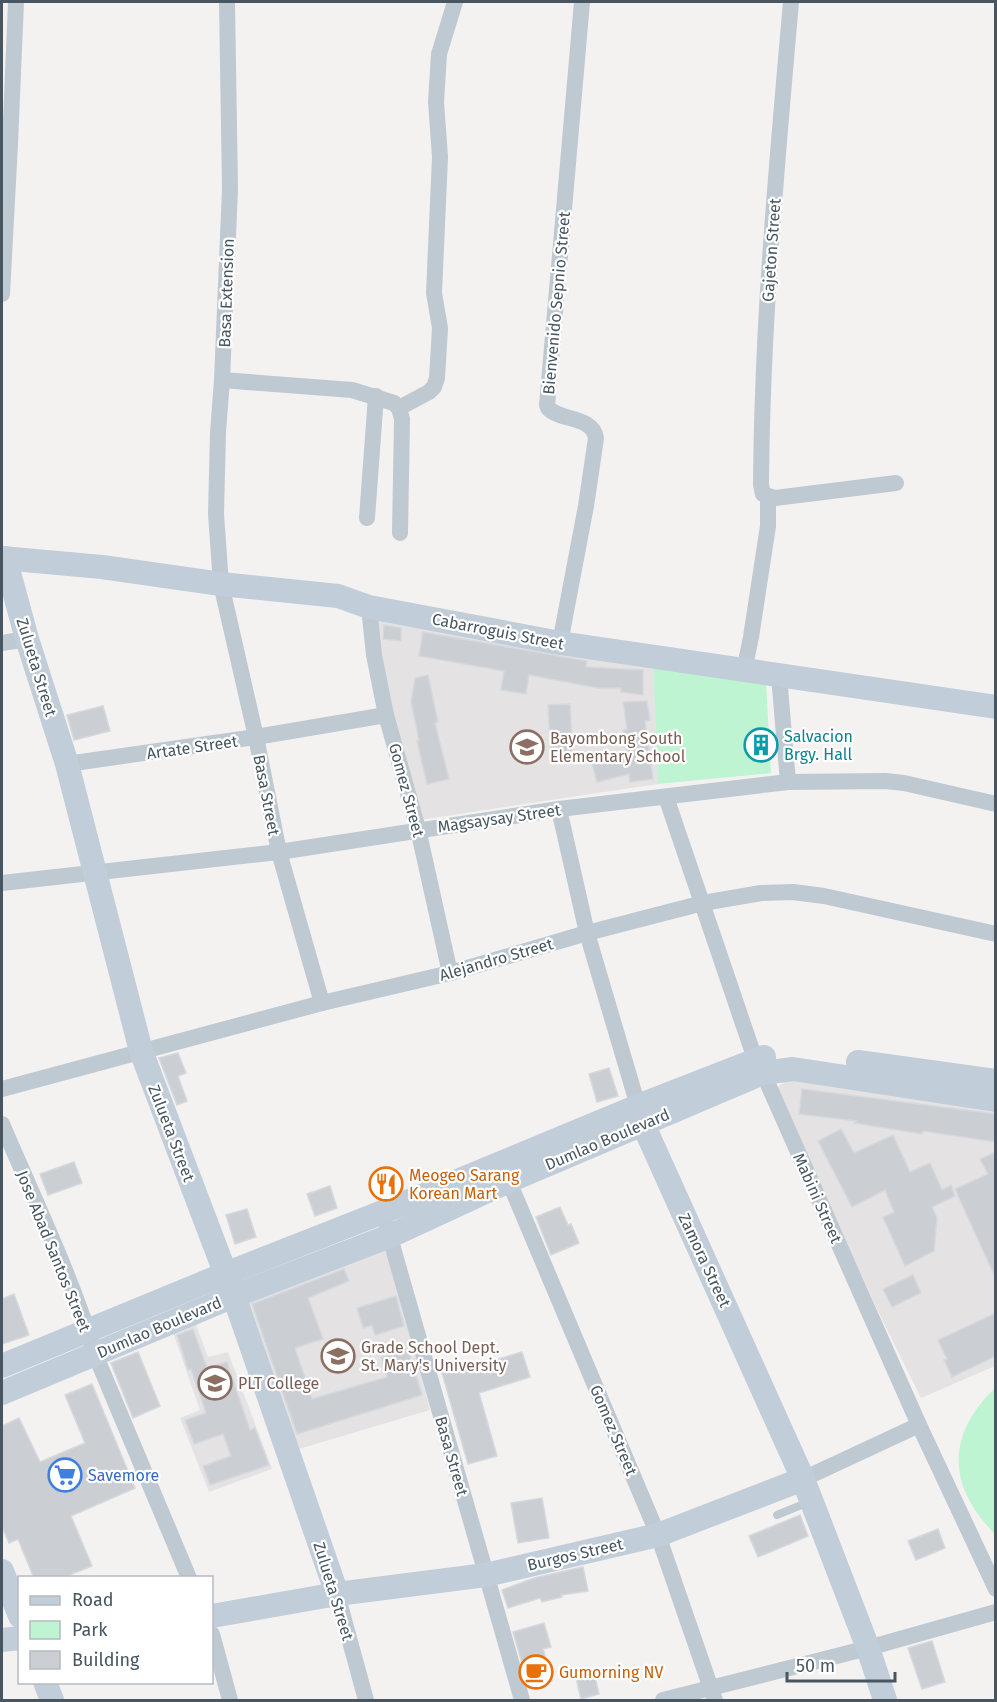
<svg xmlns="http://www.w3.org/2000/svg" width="997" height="1702" viewBox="0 0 997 1702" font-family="'Fira Sans',sans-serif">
<rect width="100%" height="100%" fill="#f4f1f1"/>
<g fill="#e5e2e3">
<polygon points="372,617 653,666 658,784 419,820 387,710"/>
<polygon points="797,1080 995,1111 995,1366 921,1398 879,1313 776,1088 786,1081"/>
<polygon points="387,1247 430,1410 292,1451 241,1302"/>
<polygon points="194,1319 208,1357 228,1352 272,1469 209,1492 180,1418 200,1410 172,1330"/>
</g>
<g fill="#bef4d1">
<polygon points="653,666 766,682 771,773 658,784"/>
<path d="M995 1388V1534C947 1486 946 1435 995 1388Z"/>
</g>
<g fill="#cbcfd4" stroke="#d5d8dd" stroke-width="1.5">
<polygon points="384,625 401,628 401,641 383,639"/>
<polygon points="423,632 587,661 586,667 643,670 643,695 621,692 621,688 598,688 529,675 526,694 501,690 504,671 419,656"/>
<polygon points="428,675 438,722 435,723 449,779 427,784 417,741 419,740 411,702 415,678"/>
<polygon points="647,701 650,720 645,721 653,779 630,782 629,774 597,782 591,760 626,752 623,730 627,729 623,702"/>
<polygon points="570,704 573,757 551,758 548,705"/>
<polygon points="103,706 110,731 74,740 67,715"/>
<polygon points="769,729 771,759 753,760 751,730"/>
<polygon points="178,1053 186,1073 178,1076 187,1101 177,1105 159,1058"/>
<polygon points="609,1068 618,1096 597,1102 589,1074"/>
<polygon points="802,1089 996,1114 996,1142 923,1131 922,1134 854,1123 857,1121 799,1114"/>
<polygon points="841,1129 854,1153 893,1135 910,1172 930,1163 942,1190 951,1185 955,1196 932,1207 937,1218 934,1251 905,1266 883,1217 894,1212 885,1190 852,1207 818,1141"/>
<polygon points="996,1152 996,1279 955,1189 988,1174 980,1159"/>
<polygon points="74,1162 82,1183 48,1195 40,1174"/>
<polygon points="330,1186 337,1208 315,1216 307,1194"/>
<polygon points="560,1207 568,1225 571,1224 579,1243 551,1255 536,1217"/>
<polygon points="247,1209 256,1237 235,1244 226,1215"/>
<polygon points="344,1269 349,1281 308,1298 323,1339 295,1348 312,1399 387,1377 381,1357 408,1349 422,1395 297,1434 252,1304"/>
<polygon points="913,1275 921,1293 892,1307 883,1289"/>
<polygon points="14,1294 29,1335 2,1344 2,1299"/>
<polygon points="396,1296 404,1326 375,1335 372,1325 363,1328 357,1308"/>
<polygon points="996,1313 996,1356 952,1377 944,1360 947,1359 938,1340"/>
<polygon points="193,1329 207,1368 227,1362 250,1430 255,1428 269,1465 210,1485 203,1466 231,1456 223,1434 194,1444 185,1420 206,1413 191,1369 188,1370 177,1335"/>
<polygon points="138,1352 160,1406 133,1418 111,1363"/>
<polygon points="522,1352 530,1377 479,1393 497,1456 468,1464 442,1373 471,1365 471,1367"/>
<polygon points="92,1384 135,1488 71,1516 92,1566 62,1578 34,1578 18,1539 9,1543 2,1527 2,1426 19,1418 40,1462 85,1443 65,1395"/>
<polygon points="542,1498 549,1538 518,1543 511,1503"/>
<polygon points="800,1515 808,1536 758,1557 749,1536"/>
<polygon points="938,1529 945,1548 916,1560 908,1541"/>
<polygon points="583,1567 588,1591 561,1595 562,1597 542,1602 540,1598 508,1608 502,1590 534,1578"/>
<polygon points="544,1623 551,1647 543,1649 552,1681 529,1687 513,1632"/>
<polygon points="932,1641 945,1682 922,1689 908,1648"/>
<polygon points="593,1669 599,1694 581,1699 575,1674"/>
</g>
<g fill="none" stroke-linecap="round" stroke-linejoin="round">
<polyline stroke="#bec9d2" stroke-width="8" points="777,1515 811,1501"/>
<g stroke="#bec9d2" stroke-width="16">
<polyline points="227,2 230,189 222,380 218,432 216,514 221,584 256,737 279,852 322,1003"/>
<path d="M791 2C777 162 762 323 761 485L763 494 775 498 896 483"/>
<polyline points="2,294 10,144 16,2"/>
<polyline points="222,380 352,390 394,403 399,408 402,419 400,533"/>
<polyline points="399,408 429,392 434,387 437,378 440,328 434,293 440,157 436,102 439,54 455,2"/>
<polyline points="367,518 376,396"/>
<polyline points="369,607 374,655 386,715 418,829 450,973"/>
<polyline points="2,643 27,639"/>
<path d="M560 643 586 506 596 438C593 416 560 421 548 408L547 405 582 2"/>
<polyline points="744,671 751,637 768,526 768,497"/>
<polyline points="779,676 788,782"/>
<polyline points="67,764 256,737 386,715"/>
<polyline points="666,797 755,1059 763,1073 919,1425 996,1589"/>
<polyline points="559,809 587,933 638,1106"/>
<polyline points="2,883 279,852 559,809 788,782 885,781 904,783 996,804"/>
<polyline points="2,1089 322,1003 450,973 587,933 703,903 761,893 793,892 824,896 996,934"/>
<path d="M2 1124C34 1199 71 1275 95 1354L189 1578"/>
<polyline points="505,1172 658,1535 715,1700"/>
<polyline points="387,1227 522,1700"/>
<polyline points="803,1479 919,1425"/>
<polyline points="337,1594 366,1700"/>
<polyline points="212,1634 230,1700"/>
<polyline points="663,1700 868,1648 996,1612"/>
</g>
<g stroke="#c1cdd9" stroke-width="24">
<polyline points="2,558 102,567 221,584 338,596 369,607 560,643 996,707"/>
<polyline points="5,558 27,639 67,764 141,1051 234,1296 337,1594"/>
<polyline points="858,1062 996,1081"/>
<polyline points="639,1111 643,1124 803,1479 868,1648 885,1700"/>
<polyline points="2,1366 225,1274 383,1212 638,1106 764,1057"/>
<polyline points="2,1393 234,1296 390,1236 509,1181 763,1073 793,1069 996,1100"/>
<polyline points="2,1571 20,1616"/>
<polyline points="212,1616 337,1594 486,1575 658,1535 803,1479"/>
<polyline points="2,1640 20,1638"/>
<polyline points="45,1682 52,1700"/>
</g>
</g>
<defs>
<g id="building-ring" transform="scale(1.725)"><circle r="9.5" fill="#fff" stroke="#0f9aa8" stroke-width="1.5"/><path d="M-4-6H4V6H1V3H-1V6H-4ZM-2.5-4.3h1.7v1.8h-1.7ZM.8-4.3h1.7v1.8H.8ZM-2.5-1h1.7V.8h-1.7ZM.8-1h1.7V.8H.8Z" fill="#0f9aa8"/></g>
<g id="school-ring" transform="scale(1.725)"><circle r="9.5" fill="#fff" stroke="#8d6e63" stroke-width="1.5"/><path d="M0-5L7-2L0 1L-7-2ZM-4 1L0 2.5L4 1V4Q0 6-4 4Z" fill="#8d6e63"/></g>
<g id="restaurant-ring" transform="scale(1.725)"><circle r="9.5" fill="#fff" stroke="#e8710a" stroke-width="1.5"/><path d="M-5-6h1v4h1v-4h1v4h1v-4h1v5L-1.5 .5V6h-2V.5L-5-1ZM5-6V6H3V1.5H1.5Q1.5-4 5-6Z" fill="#e8710a"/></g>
<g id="university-ring" transform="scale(1.725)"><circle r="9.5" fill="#fff" stroke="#8d6e63" stroke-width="1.5"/><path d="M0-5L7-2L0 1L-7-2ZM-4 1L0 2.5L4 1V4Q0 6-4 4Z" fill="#8d6e63"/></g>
<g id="supermarket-ring" transform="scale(1.725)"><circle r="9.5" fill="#fff" stroke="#3f7fe0" stroke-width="1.5"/><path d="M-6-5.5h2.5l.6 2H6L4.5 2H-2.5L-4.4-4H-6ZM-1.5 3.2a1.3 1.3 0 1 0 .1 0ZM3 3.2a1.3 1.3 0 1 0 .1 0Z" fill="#3f7fe0"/></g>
<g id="cafe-ring" transform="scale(1.725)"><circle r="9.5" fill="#fff" stroke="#e8710a" stroke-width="1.5"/><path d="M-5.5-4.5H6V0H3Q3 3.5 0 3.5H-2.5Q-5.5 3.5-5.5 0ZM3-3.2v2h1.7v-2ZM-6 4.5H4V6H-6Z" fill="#e8710a"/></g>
</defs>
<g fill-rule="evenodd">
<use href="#building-ring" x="761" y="745"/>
<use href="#school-ring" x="527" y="747"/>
<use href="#restaurant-ring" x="386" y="1184"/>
<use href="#school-ring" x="338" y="1356"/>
<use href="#university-ring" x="215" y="1383"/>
<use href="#supermarket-ring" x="65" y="1475"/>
<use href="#cafe-ring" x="536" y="1672"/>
</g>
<g text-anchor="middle" stroke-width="4.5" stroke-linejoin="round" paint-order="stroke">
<g font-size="16" fill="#475661" stroke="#fff">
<text transform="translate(771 250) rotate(-86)" y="6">Gajeton Street</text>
<text transform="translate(226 293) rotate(-88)" y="6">Basa Extension</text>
<text transform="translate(556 303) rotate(-85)" y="6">Bienvenido Sepnio Street</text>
<text transform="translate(498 631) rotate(11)" y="6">Cabarroguis Street</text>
<text transform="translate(37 667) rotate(73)" y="6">Zulueta Street</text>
<text transform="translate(192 747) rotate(-8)" y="6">Artate Street</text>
<text transform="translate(407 790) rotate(75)" y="6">Gomez Street</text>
<text transform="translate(267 795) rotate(79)" y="6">Basa Street</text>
<text transform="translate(499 818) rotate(-8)" y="6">Magsaysay Street</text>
<text transform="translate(496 959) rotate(-16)" y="6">Alejandro Street</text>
<text transform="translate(172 1133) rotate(69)" y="6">Zulueta Street</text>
<text transform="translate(607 1139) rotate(-23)" y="6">Dumlao Boulevard</text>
<text transform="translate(818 1198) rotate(66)" y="6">Mabini Street</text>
<text transform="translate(54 1251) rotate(68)" y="6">Jose Abad Santos Street</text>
<text transform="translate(705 1260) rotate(65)" y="6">Zamora Street</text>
<text transform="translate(159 1327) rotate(-23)" y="6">Dumlao Boulevard</text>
<text transform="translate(614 1430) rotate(67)" y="6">Gomez Street</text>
<text transform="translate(452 1456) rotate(74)" y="6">Basa Street</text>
<text transform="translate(575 1554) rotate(-13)" y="6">Burgos Street</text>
<text transform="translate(334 1591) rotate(73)" y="6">Zulueta Street</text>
</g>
<g font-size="16" fill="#0d838f" stroke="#fff" text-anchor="start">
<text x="784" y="742">Salvacion<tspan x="784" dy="18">Brgy. Hall</tspan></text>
</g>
<g font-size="16" fill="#785e54" stroke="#fff" text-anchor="start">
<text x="550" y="744">Bayombong South<tspan x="550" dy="18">Elementary School</tspan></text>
<text x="361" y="1353">Grade School Dept.<tspan x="361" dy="18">St. Mary's University</tspan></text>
<text x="238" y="1389">PLT College</text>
</g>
<g font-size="16" fill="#c56008" stroke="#fff" text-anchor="start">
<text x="409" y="1181">Meogeo Sarang<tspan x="409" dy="18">Korean Mart</tspan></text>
<text x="559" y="1678">Gumorning NV</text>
</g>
<g font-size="16" fill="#366cbe" stroke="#fff" text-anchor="start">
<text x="88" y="1481">Savemore</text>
</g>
</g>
<rect width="997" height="1702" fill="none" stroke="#475661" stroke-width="6"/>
<rect x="18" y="1576" width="195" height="108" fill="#ffffff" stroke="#b5bbc0" stroke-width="1.5"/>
<rect x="30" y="1596" width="30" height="9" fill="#c1cdd9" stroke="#b5bbc0" stroke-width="1.5"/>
<text x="72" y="1606" font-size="18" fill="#475661">Road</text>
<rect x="30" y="1621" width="30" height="18" fill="#bef4d1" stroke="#b5bbc0" stroke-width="1.5"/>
<text x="72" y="1636" font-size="18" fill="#475661">Park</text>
<rect x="30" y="1651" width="30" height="18" fill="#cbcfd4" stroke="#b5bbc0" stroke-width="1.5"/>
<text x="72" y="1666" font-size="18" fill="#475661">Building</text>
<path d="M787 1672v9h108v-9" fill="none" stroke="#475661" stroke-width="3"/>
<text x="796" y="1672" font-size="18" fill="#475661" stroke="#ffffff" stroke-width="4.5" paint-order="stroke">50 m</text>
</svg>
